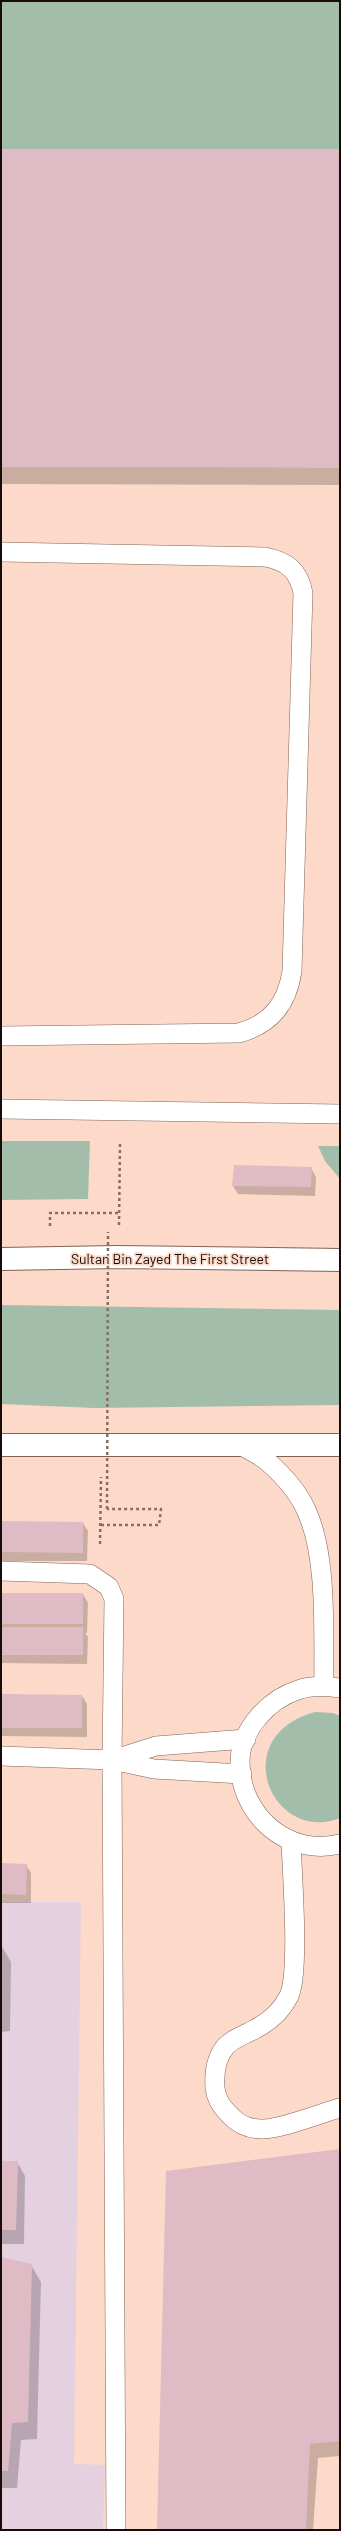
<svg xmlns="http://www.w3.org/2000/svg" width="341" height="2531" viewBox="0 0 341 2531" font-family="Barlow,sans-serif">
<rect width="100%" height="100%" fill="#fcd9c8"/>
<polygon fill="#e5d0df" points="1,1902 81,1902 74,2464 105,2465 103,2530 1,2530"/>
<g fill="#a2beaa">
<polygon points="1,1 340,1 340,468 1,467"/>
<polygon points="1,1141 90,1141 88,1199 1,1200"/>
<polygon points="318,1146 340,1146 340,1179 325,1161"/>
<polygon points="1,1305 340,1310 340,1405 94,1408 1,1404"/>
<path d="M315 1712 333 1713 340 1716V1818C273 1845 225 1737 315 1712Z"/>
</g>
<g fill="#0003">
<polygon points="1,150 340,150 340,485 1,484"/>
<polygon points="311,1168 316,1177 315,1196 238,1194 233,1186"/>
<polygon points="1,1522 83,1523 88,1531 87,1561 1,1561"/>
<polygon points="1,1594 83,1594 88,1603 87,1633 85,1633 88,1637 87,1664 1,1663"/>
<polygon points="1,1695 82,1696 87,1704 87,1737 1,1736"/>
<polygon points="1,1864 26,1865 31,1873 31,1903 1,1903"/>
<polygon points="1,1945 11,1962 10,2031 1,2032"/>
<polygon points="340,2150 340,2456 318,2458 313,2530 158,2530"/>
<polygon points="1,2162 17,2162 25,2176 24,2244 1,2244"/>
<polygon points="1,2258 31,2265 41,2282 37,2439 21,2440 17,2488 1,2488"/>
</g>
<g fill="#dfbcc5">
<polygon points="1,149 340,149 340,468 1,467"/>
<polygon points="234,1165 312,1167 311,1187 232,1186"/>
<polygon points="1,1521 83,1522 83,1553 1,1552"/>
<rect x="1" y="1593" width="82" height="31"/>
<rect x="1" y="1627" width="82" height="28"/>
<polygon points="1,1694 82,1695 82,1728 1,1728"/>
<polygon points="1,1863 27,1864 26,1895 1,1894"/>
<polygon points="340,2149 340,2441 310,2444 306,2530 157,2530 166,2171"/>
<polygon points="1,2161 18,2161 16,2230 1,2230"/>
<polygon points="1,2257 32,2264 28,2422 12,2423 8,2471 1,2471"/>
</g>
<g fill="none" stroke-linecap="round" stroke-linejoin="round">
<g stroke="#816354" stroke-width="20">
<g id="service">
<path d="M1 552 265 557C287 561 299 571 303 593L292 971C287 1004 271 1024 239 1033L1 1036"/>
<polyline points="1,1109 340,1114"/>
<path d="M240 1445C249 1450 260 1455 268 1462 284 1476 299 1493 307 1512 328 1559 323 1634 324 1686"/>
<polyline points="1,1571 90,1574 109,1587 114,1599 112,1760 116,2530"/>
<path d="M340 1688C326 1686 311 1685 298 1690 269 1699 240 1730 240 1762 240 1815 287 1857 340 1844"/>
<polyline points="1,1756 112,1760 154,1769 242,1774"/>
<polyline points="112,1760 156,1746 246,1739"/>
<path d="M291 1841C292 1873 300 1972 289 1996 282 2010 269 2022 255 2029 245 2035 235 2037 226 2046 216 2057 214 2073 215 2088 216 2097 221 2106 227 2112 236 2123 249 2130 264 2129 281 2129 322 2113 340 2108"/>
</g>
</g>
<g stroke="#816354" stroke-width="24">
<g id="primary">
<polyline points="1,1259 118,1257 340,1260"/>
<polyline points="1,1445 340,1445"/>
</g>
</g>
<g stroke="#856f64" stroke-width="2.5" stroke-dasharray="3 3" stroke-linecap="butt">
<polyline points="119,1225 120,1142"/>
<polyline points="50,1226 50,1213 119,1213"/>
<polyline points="101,1525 159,1525 161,1509 107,1509"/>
<polyline points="100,1544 101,1477"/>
</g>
<use href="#service" stroke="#fff" stroke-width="19"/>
<use href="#primary" stroke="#fff" stroke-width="22"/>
<polyline stroke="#856f64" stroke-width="2.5" stroke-dasharray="3 3" stroke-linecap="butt" points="107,1509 108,1232"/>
</g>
<g text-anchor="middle" stroke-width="3.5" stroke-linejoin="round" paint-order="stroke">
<g font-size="14" fill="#170c07" stroke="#fcd9c8">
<text x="170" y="1264">Sultan Bin Zayed The First Street</text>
</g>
</g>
<rect width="341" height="2531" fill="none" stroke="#170c07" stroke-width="4"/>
</svg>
